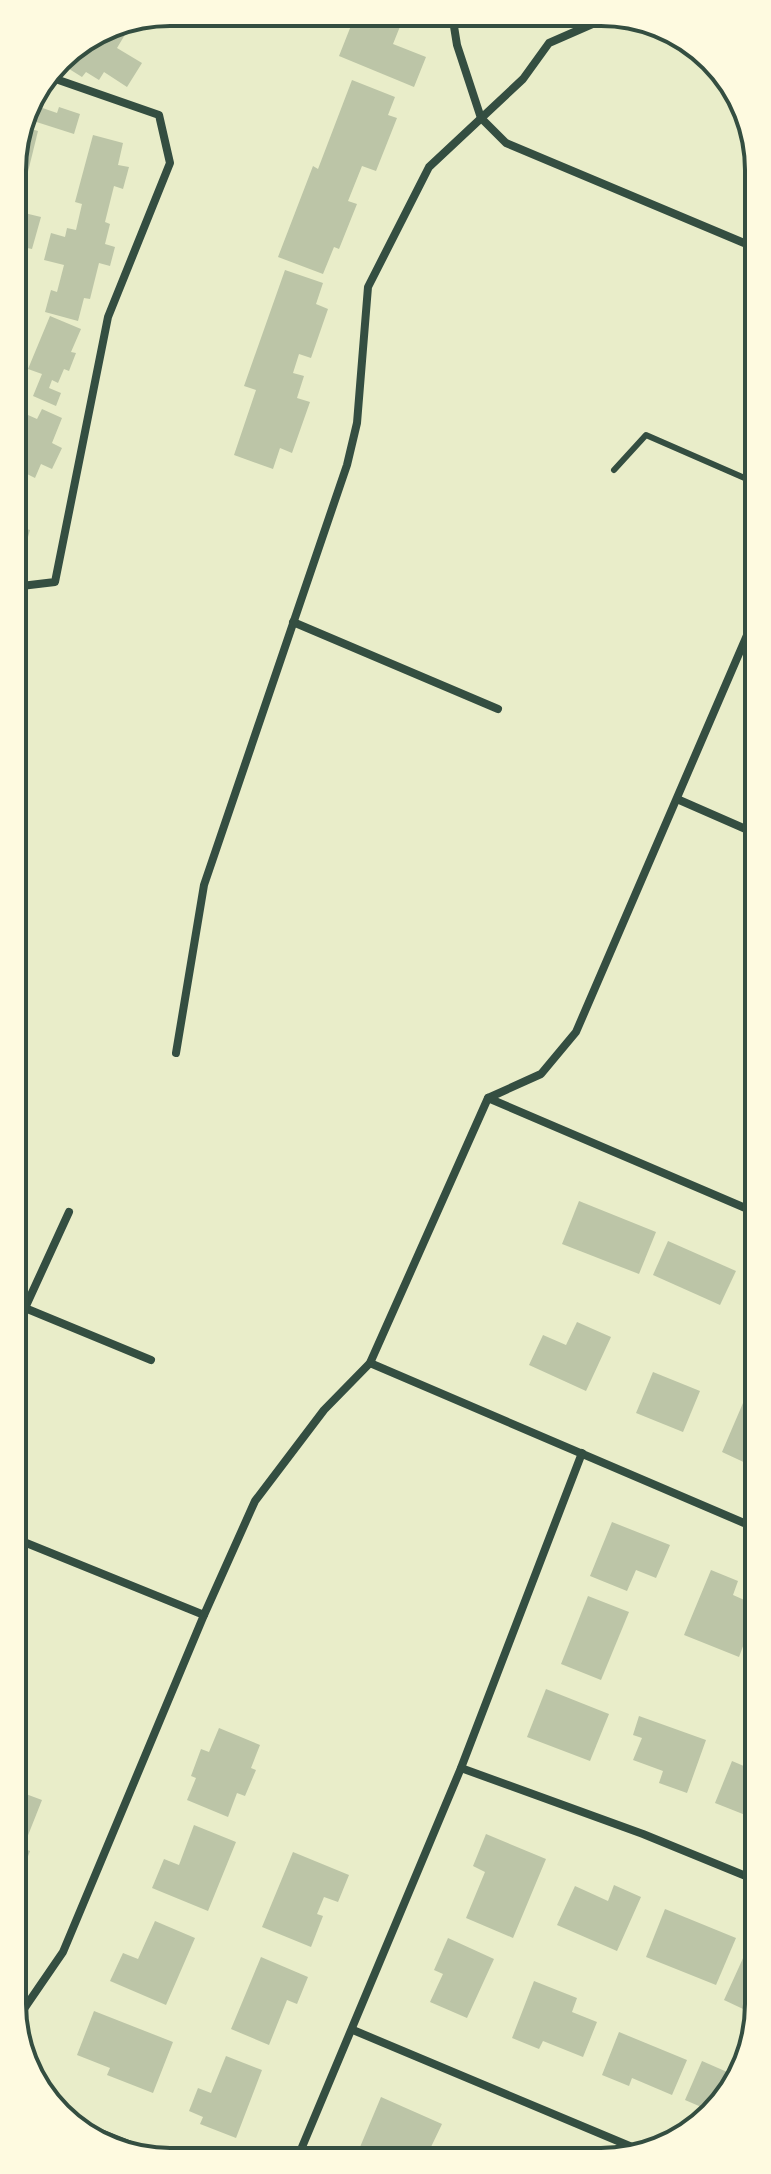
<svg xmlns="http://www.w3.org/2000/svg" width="771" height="2174" viewBox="0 0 771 2174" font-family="'Nunito Sans',sans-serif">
<rect width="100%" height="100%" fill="#e9edc9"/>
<g fill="#bcc5a7">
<polygon points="356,13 405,14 393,44 426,57 414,87 339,56"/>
<polygon points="110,24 126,33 117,48 142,63 127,87 104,72 99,80 86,72 82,77 58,62 65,51 96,33 102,36"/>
<polygon points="352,80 395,97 388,115 397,118 376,171 362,166 348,201 357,204 339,249 334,247 323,274 278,257 313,166 318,169"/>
<polygon points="28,103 57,113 59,107 80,114 74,134 24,118"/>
<polygon points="21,126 38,131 25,184 12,181 12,159"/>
<polygon points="93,135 123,143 118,165 129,167 123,189 114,186 105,222 110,224 105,244 115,247 110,266 99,263 90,299 84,298 78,321 45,312 51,290 57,292 64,265 44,260 51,233 65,237 67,228 76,230 82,204 75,202"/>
<polygon points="12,210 41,217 32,249 22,247 21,252 13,250"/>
<polygon points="285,270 323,283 316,304 328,309 311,358 299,354 293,373 304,376 297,398 310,402 292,453 280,448 273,469 234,455 256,390 244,386"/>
<polygon points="50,316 81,329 71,352 76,353 69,371 64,369 58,383 52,380 49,388 61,393 56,406 33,396 42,374 28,369"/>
<polygon points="42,409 62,418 52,443 62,448 52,469 41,464 35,478 13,467 13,447 28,415 37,419"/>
<polygon points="13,525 30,530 22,558 27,559 23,569 13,566"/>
<polygon points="579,1201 656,1232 639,1274 562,1244"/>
<polygon points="668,1241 736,1271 720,1305 653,1275"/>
<polygon points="758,1282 758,1319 744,1313"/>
<polygon points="577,1322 611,1337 586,1391 529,1365 543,1335 566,1345"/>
<polygon points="653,1372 700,1391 683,1432 636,1413"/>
<polygon points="758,1389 758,1458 754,1456 750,1465 722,1452 743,1403 750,1407"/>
<polygon points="612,1522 670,1545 656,1578 636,1570 627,1591 590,1576"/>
<polygon points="711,1570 738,1581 733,1595 758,1606 739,1657 684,1635"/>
<polygon points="588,1596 629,1612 601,1680 561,1664"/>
<polygon points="546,1689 609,1714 590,1761 527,1737"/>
<polygon points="639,1716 706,1740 687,1793 659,1783 663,1771 633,1760 642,1738 633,1735"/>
<polygon points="219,1728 260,1745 251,1768 256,1770 245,1796 237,1793 228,1817 187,1800 196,1778 191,1776 201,1749 209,1752"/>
<polygon points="732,1761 758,1772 758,1820 715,1803"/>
<polygon points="15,1790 42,1800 23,1848 30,1851 18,1883 15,1881"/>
<polygon points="194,1825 236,1842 208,1911 152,1888 164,1859 179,1865"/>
<polygon points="486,1834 546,1859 513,1938 466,1918 485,1872 473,1866"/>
<polygon points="293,1852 349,1875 338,1902 324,1897 317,1914 323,1916 311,1947 262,1927"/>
<polygon points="614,1885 641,1897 617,1951 557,1925 575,1886 608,1901"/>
<polygon points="665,1909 736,1938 716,1985 646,1957"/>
<polygon points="155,1921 195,1938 166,2005 110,1981 123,1953 138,1959"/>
<polygon points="448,1938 494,1959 467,2018 430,2002 443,1974 434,1970"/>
<polygon points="749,1945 759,1949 758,2016 724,2000"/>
<polygon points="261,1957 308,1977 297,2004 287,2000 269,2045 231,2029"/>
<polygon points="534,1981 577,1998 572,2012 597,2022 583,2057 543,2041 539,2049 512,2038"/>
<polygon points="94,2011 173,2042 153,2093 107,2075 110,2068 77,2055"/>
<polygon points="619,2032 687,2060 672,2095 632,2078 629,2086 602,2075"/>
<polygon points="226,2056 262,2070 236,2138 200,2124 203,2117 189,2111 198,2088 211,2093"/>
<polygon points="702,2061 734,2075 720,2108 713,2112 685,2100"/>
<polygon points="381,2097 442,2124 431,2147 436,2149 432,2159 355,2159"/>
<polygon points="510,2148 537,2159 506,2159"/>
</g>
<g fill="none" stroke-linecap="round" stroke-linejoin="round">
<polyline stroke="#344e41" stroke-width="6" points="614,470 646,435 756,483"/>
<g stroke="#344e41" stroke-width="8">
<polyline points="452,14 457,45 481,118 506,143 756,248"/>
<polyline points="13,587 55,582 108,317 170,163 159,115 47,76"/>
<polyline points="293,622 498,709"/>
<polyline points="677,799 757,834"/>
<polyline points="176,1053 204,885 347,465 357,423 368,287 429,167 523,79 549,43 613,15"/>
<polyline points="488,1098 757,1213"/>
<polyline points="25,1308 151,1360"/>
<polyline points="14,1355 20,1339 25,1308 69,1212"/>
<polyline points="370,1363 758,1529"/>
<polyline points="14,1538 204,1615"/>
<polyline points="461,1768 643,1834 758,1881"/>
<polyline points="15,2022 63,1952 204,1615 255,1501 324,1410 370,1363 488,1098 541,1074 576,1032 757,612"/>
<polyline points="353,2030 644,2152"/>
<polyline points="58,2116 166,2159"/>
<polyline points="297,2159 461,1768 582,1453"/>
</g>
</g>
<path d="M0 0H771V2174H0ZM170 26H601A144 144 0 0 1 745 170V2004A144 144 0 0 1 601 2148H170A144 144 0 0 1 26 2004V170A144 144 0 0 1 170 26Z" fill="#fefae0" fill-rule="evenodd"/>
<path fill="none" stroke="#344e41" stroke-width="4" d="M170 26H601A144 144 0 0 1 745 170V2004A144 144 0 0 1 601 2148H170A144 144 0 0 1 26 2004V170A144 144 0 0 1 170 26Z"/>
</svg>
